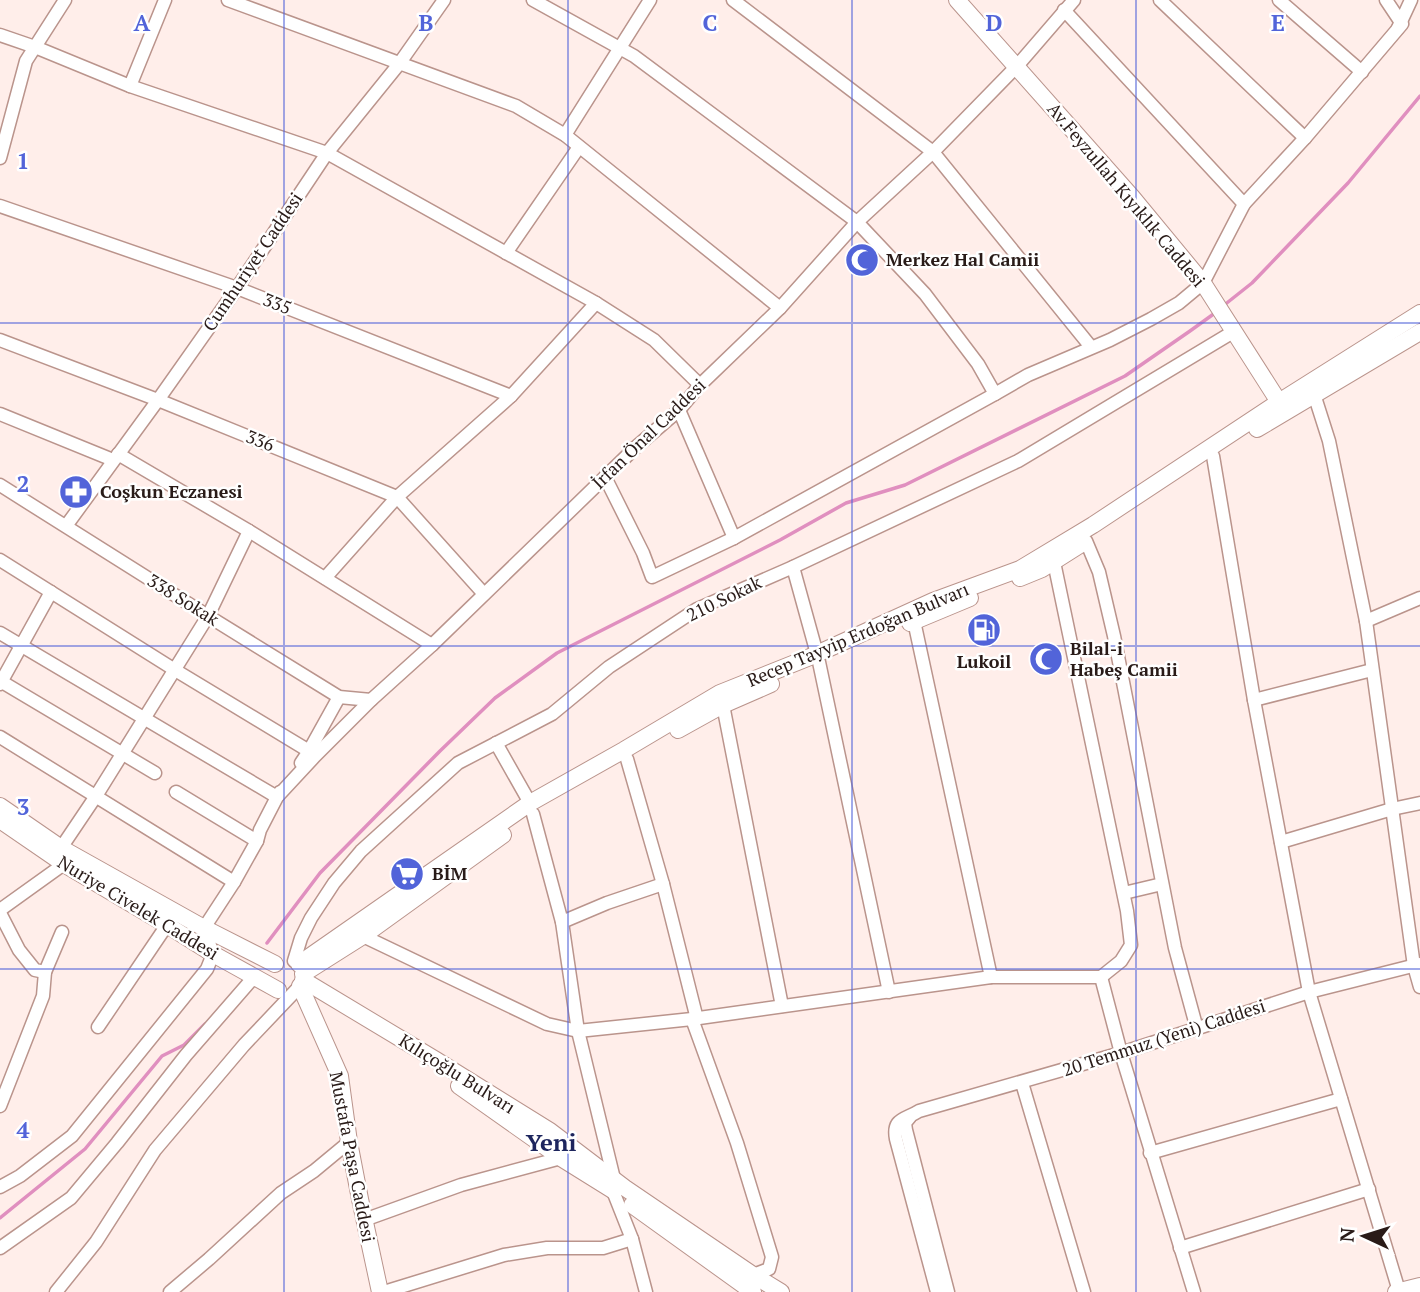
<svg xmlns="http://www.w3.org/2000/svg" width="1420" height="1292" viewBox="0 0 1420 1292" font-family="'PT Serif',serif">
<rect width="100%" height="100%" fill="#ffeeea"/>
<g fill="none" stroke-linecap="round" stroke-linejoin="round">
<g stroke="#e08fbf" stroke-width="3.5">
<polyline points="1223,306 1252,283 1348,183 1420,96"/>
<polyline points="267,943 320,873 440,751 495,698 557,653 780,540 846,503 905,485 1125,376 1190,331 1215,313"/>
<polyline points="0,1218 85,1149 162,1056 184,1045 205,1024"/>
</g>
<g stroke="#ba948c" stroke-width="15">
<g id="minor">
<polyline points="228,0 516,106 565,135 780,308"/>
<polyline points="533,0 634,56 857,222 925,294 978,364 995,394 1028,375 1110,340 1151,319 1179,303 1203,283 1244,204 1305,138 1402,24 1386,0"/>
<polyline points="733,0 933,152 1091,347"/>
<polyline points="1160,0 1305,138"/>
<polyline points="1279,0 1362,72"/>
<polyline points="1064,10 1244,204"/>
<polyline points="1398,28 1411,0"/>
<polyline points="0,35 35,47 130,86 327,153 596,303 654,340 700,385"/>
<polyline points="130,86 165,0"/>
<polyline points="565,135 650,0"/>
<polyline points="0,158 26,61 65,0"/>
<polyline points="0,206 237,288 511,396"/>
<polyline points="506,253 579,147"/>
<polyline points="0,340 158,400 397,497 484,594"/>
<polyline points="1314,394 1329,441 1366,621 1414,966 1420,987"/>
<polyline points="679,410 734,538 995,394"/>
<polyline points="0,414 113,460"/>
<polyline points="118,454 249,531 432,645"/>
<polyline points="1213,456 1254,700 1309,992 1399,1291"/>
<polyline points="605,477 643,553 652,577 734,538"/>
<polyline points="0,485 208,616 339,697 371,700"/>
<polyline points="66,526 158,400 237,288 327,153 399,64 444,0"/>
<polyline points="1086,541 1099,572 1114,636 1175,948 1197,1029"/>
<polyline points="0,560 175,670 309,751"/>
<polyline points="793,567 817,654"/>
<polyline points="325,578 397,497 511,396 596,303"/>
<polyline points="914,621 991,977"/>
<polyline points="1366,621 1420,598"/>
<polyline points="0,633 277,797 280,792"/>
<polyline points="819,662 889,992"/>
<polyline points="2,682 155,773"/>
<polyline points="0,684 51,592"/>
<polyline points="1254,700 1372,670"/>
<polyline points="723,705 782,1006"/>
<polyline points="0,737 234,882"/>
<polyline points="496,743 530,803"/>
<polyline points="627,759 663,884 697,1019"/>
<polyline points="301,763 309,751 339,697"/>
<polyline points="176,792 257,841"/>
<polyline points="533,814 562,922 578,1031 614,1179 613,1191 632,1239 646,1292"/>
<polyline points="1281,842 1392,809 1420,803"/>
<polyline points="1124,893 1162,884"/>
<polyline points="0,910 64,864 61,848 96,796 208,616 249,531"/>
<polyline points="0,913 19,950 35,970 45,972"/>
<polyline points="562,922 607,903 663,884"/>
<polyline points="363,936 547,1024 578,1031 692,1019 991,977 1101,977 1121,961 1131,945 1127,911 1054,562"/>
<polyline points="294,961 301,938 311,918 334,883 361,851 458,763 552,714 609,667 697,609 793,567 1018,461 1233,332"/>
<polyline points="1101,977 1121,1053 1194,1292"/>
<polyline points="692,1019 737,1143 772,1257 769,1269 753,1275"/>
<polyline points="98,1027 167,925"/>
<polyline points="1022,1083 1084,1292"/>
<polyline points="0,1106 43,996 45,972 62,932"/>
<polyline points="910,1117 905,1123 906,1130 948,1292"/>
<polyline points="1150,1153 1341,1099"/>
<polyline points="0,1187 20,1176 72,1136 207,969 213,954 204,928 234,882 257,841 260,830 277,797 315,756 371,700 432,645 636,447 679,410 700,385 780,308 857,222 933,152 1017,66 1074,0"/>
<polyline points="364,1220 461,1185 561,1158"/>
<polyline points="0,1248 71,1198 117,1143 186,1055 254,977"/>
<polyline points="1180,1248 1369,1189"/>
<polyline points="56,1292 96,1242 155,1150 244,1045 300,986"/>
<polyline points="170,1292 209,1259 281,1193 314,1171 349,1142"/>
<polyline points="384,1292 504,1255 547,1248 603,1248 632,1239"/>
<path d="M937 1292 896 1139C892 1118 905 1120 919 1111L1121 1053 1309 992 1420 964"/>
</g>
</g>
<g stroke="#ba948c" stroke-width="18">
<g id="tertiary">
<polyline points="957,0 1132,197 1203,283 1279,402"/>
<polyline points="1257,429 1420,332"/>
<polyline points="1020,578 1042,569 1083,543"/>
<polyline points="910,623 970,598"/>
<polyline points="678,730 723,705 771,684"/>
<polyline points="0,806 61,848 204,928 275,964"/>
<polyline points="0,820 64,864 167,925 213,954 278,990"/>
<polyline points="299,964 530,803 624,750 720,693 810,657 933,601 1020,569 1093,525 1279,402 1420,313"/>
<polyline points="303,974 363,936 503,835"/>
<polyline points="303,980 436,1060 550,1131 625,1188 753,1275 781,1292"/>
<polyline points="300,986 340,1076 349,1142 360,1199 380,1292"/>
<polyline points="459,1086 561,1158 614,1191"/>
<polyline points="632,1205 753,1292"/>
<polyline points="1396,1292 1420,1286"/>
</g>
</g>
<use href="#minor" stroke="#fff" stroke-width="12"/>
<use href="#tertiary" stroke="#fff" stroke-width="16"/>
</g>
<path fill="none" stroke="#5264d9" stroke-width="2" stroke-opacity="0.55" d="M284 0V1292M568 0V1292M852 0V1292M1136 0V1292M0 323H1420M0 646H1420M0 969H1420"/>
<defs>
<g id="mosque-disc" transform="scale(1.75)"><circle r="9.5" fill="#5264d9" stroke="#fff"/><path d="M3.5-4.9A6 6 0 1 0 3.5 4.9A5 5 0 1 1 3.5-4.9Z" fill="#fff"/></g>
<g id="pharmacy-disc" transform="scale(1.75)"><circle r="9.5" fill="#5264d9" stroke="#fff"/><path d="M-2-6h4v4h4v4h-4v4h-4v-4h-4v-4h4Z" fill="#fff"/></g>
<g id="fuel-disc" transform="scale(1.75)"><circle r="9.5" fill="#5264d9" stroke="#fff"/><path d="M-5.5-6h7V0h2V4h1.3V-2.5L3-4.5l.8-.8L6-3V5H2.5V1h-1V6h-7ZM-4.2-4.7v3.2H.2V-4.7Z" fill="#fff"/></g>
<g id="supermarket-disc" transform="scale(1.75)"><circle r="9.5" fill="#5264d9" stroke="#fff"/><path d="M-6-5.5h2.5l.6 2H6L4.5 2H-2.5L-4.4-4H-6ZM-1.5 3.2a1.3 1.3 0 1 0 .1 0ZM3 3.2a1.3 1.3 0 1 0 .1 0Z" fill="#fff"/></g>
</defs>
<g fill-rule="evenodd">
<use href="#mosque-disc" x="862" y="260"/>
<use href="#pharmacy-disc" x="76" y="492"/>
<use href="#fuel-disc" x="984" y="630"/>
<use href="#mosque-disc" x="1046" y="659"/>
<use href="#supermarket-disc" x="407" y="874"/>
</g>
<g text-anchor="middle" stroke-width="5" stroke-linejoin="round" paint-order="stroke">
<g font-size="18" fill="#291b18" stroke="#fff">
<text transform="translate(1126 195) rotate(50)" y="6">Av.Feyzullah Kıyıklık Caddesi</text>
<text transform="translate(253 262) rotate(-56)" y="6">Cumhuriyet Caddesi</text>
<text transform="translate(277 304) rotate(22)" y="6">335</text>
<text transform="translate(649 434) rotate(-44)" y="6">İrfan Önal Caddesi</text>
<text transform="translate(260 441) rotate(22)" y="6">336</text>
<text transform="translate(724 599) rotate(-26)" y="6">210 Sokak</text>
<text transform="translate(183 600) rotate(32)" y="6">338 Sokak</text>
<text transform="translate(858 635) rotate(-23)" y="6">Recep Tayyip Erdoğan Bulvarı</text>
<text transform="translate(138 908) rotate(31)" y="6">Nuriye Civelek Caddesi</text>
<text transform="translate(1164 1038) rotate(-18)" y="6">20 Temmuz (Yeni) Caddesi</text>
<text transform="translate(457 1074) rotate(32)" y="6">Kılıçoğlu Bulvarı</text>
<text transform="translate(352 1157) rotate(79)" y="6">Mustafa Paşa Caddesi</text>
</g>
<g font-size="18" font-weight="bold" fill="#291b18" stroke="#fff" text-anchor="start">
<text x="886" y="266">Merkez Hal Camii</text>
<text x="100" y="498">Coşkun Eczanesi</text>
<text x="1070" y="655">Bilal-i<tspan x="1070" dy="21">Habeş Camii</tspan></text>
<text x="984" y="668" text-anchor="middle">Lukoil</text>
<text x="432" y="880">BİM</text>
</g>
<g font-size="24" font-weight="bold" fill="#1d255d" stroke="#fff">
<text x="551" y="1151">Yeni</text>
</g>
</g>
<g font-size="23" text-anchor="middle" font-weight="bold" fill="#5264d9" stroke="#fff" stroke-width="5" stroke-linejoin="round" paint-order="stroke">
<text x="142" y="31">A</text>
<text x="426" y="31">B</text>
<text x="710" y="31">C</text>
<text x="994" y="31">D</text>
<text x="1278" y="31">E</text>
<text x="23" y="169">1</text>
<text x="23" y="492">2</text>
<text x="23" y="815">3</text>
<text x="23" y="1138">4</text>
</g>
<g transform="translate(1364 1236) rotate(274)" stroke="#ffffff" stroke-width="5" paint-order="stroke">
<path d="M0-5L12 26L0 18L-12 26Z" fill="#291b18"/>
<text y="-10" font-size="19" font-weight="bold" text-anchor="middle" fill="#291b18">N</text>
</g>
</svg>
